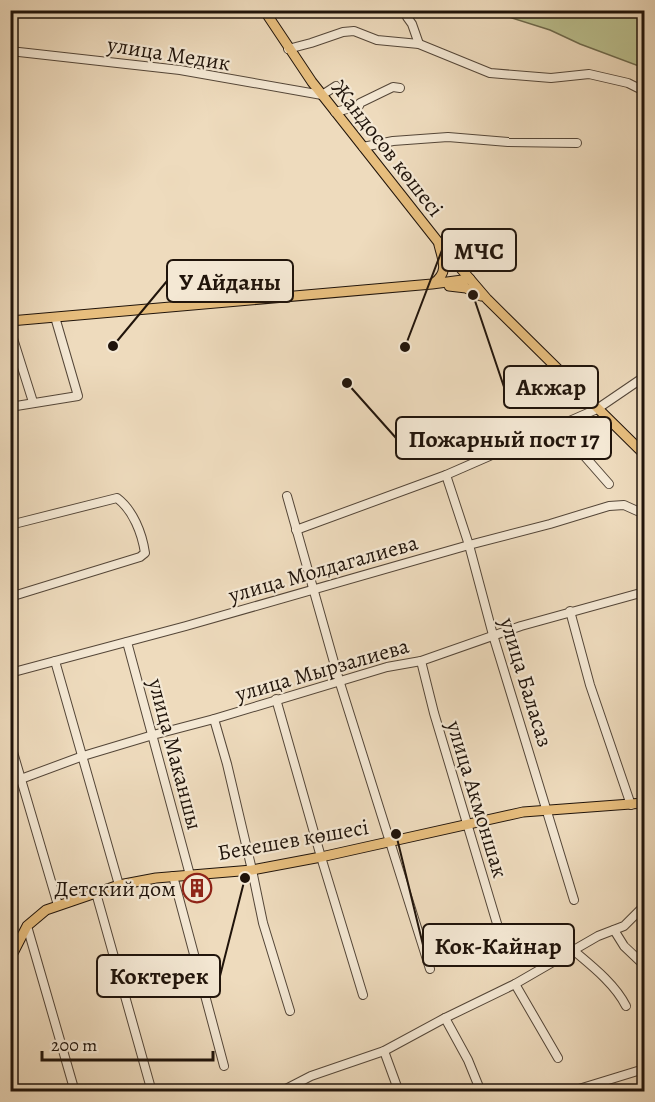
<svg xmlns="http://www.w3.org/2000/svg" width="655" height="1102" viewBox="0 0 655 1102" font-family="Alegreya,serif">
<rect width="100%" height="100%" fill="#eedbbd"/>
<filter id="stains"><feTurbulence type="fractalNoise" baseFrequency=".00333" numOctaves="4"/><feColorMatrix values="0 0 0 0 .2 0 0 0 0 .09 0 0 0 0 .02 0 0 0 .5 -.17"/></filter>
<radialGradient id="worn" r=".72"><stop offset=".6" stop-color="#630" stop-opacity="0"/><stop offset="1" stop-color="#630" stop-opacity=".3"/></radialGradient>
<polygon fill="#bbc08f" stroke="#6e6a4d" stroke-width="1.5" points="490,11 644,11 644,68 580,44 550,30"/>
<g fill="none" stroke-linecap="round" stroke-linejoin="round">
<g stroke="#544638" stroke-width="10">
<g id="minor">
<polyline points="407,17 412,24 419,44"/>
<polyline points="288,49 311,43 343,32 354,31 377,40 419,44 490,73 551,78 589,74 628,83 644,91"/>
<polyline points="10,51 180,70 322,95 336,86"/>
<polyline points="335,112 359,106 360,103 393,87 400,88"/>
<polyline points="363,147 393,141 448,137 508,142 577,143"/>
<polyline points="10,329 33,402"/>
<polyline points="10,407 78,396 55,317"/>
<polyline points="558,426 609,484"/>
<polyline points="446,475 469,545 493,635 574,900"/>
<polyline points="287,496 339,680 430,969"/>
<path d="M10 525 117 498C133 510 142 533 145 553L140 557 10 597"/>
<polyline points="296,530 446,475 597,409 644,377"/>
<polyline points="570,611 590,685 631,805"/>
<polyline points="127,642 190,875"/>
<polyline points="55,661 119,885"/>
<polyline points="421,661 434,713 504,947"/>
<polyline points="10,673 186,626 469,545 550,524 609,506 624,505 644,514"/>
<polyline points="276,699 321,857 363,995"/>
<polyline points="214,719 227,764 252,870 263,923 290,1011"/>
<polyline points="10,742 58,905"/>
<polyline points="10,783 83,756 153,735 214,719 387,667 421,661 521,626 644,592"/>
<polyline points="173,876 224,1066"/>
<polyline points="96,893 152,1092"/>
<polyline points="27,926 75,1092"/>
<polyline points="614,930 624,946 644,965"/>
<path d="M573 950C592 966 615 984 626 1006"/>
<polyline points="515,984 558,1058"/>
<polyline points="445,1018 468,1060 481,1092"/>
<polyline points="384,1051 399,1092"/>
<polyline points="280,1092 311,1076 384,1051 445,1018 515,984 598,936 624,926 644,906"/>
<polyline points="569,1092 644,1069"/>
</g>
</g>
<g stroke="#20140b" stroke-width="11">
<g id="major">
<polyline points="264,10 312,82 439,243 487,299 644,454"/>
<path d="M434 283C449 272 443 261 439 245"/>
<polyline points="449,286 466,288 481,296"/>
<polyline points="10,321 432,284 470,279"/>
<polyline points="10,959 27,926 46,910 119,885 156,878 252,870 321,857 523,812 644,803"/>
</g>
</g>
<use href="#minor" stroke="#f4e8d4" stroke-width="8"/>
<use href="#major" stroke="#e7be7e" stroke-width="9"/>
</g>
<defs>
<g id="building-ring" transform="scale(1.5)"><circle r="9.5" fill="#f4e8d4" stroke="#8f2418" stroke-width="1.5"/><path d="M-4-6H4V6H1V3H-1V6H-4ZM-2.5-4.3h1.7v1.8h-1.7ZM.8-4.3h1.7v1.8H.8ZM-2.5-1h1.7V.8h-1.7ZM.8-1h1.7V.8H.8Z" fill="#8f2418"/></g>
</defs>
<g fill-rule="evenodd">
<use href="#building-ring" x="197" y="888"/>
</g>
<g text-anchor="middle" stroke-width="4.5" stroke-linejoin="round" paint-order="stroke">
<g font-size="22" fill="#20140b" stroke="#f4e8d4">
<text transform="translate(169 53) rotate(9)" y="8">улица Медик</text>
<text transform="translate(388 148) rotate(52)" y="8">Жандосов көшесі</text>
<text transform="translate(323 568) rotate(-16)" y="8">улица Молдагалиева</text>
<text transform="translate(322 669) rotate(-16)" y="8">улица Мырзалиева</text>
<text transform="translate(527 682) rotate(73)" y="8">улица Баласаз</text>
<text transform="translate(176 754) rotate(75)" y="8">улица Маканшы</text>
<text transform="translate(478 799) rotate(73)" y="8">улица Акмоншак</text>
<text transform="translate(293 839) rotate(-10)" y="8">Бекешев көшесі</text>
</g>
<g font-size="22" fill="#20140b" stroke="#f4e8d4" text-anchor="end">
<text x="176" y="896">Детский дом</text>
</g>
</g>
<path fill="none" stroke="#20140b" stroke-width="2" d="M405 347L442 250M113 346L167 281M473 295L504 387M347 383L396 438M396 834L423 945M245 878L220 976"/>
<g fill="#20140b" stroke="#f4e8d4" stroke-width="2">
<circle cx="405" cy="347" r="6"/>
<circle cx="113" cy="346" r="6"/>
<circle cx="473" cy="295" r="6"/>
<circle cx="347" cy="383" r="6"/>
<circle cx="396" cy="834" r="6"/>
<circle cx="245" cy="878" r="6"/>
</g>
<g fill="#f4e8d4" stroke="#20140b" stroke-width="2">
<rect x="442" y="229" width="74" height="42" rx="6"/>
<rect x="167" y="260" width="126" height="42" rx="6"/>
<rect x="504" y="366" width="94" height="42" rx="6"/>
<rect x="396" y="417" width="215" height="42" rx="6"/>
<rect x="423" y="924" width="151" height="42" rx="6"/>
<rect x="97" y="955" width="123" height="42" rx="6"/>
</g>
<g font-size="24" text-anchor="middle" font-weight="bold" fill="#20140b">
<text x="479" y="259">МЧС</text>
<text x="230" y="290">У Айданы</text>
<text x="551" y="395">Акжар</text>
<text x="504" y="447">Пожарный пост 17</text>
<text x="498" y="954">Кок-Кайнар</text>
<text x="159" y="984">Коктерек</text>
</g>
<rect width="655" height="1102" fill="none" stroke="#eedbbd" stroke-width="36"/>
<rect x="12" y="12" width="631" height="1078" fill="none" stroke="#20140b" stroke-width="3"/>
<rect x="18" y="18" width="619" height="1066" fill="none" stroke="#20140b" stroke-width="1.5"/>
<path d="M42 1051v9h171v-9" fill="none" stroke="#20140b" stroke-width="3"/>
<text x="51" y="1051" font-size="18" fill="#20140b" stroke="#f4e8d4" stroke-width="4.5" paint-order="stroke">200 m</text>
<rect width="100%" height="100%" filter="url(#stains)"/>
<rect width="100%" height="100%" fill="url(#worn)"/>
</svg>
